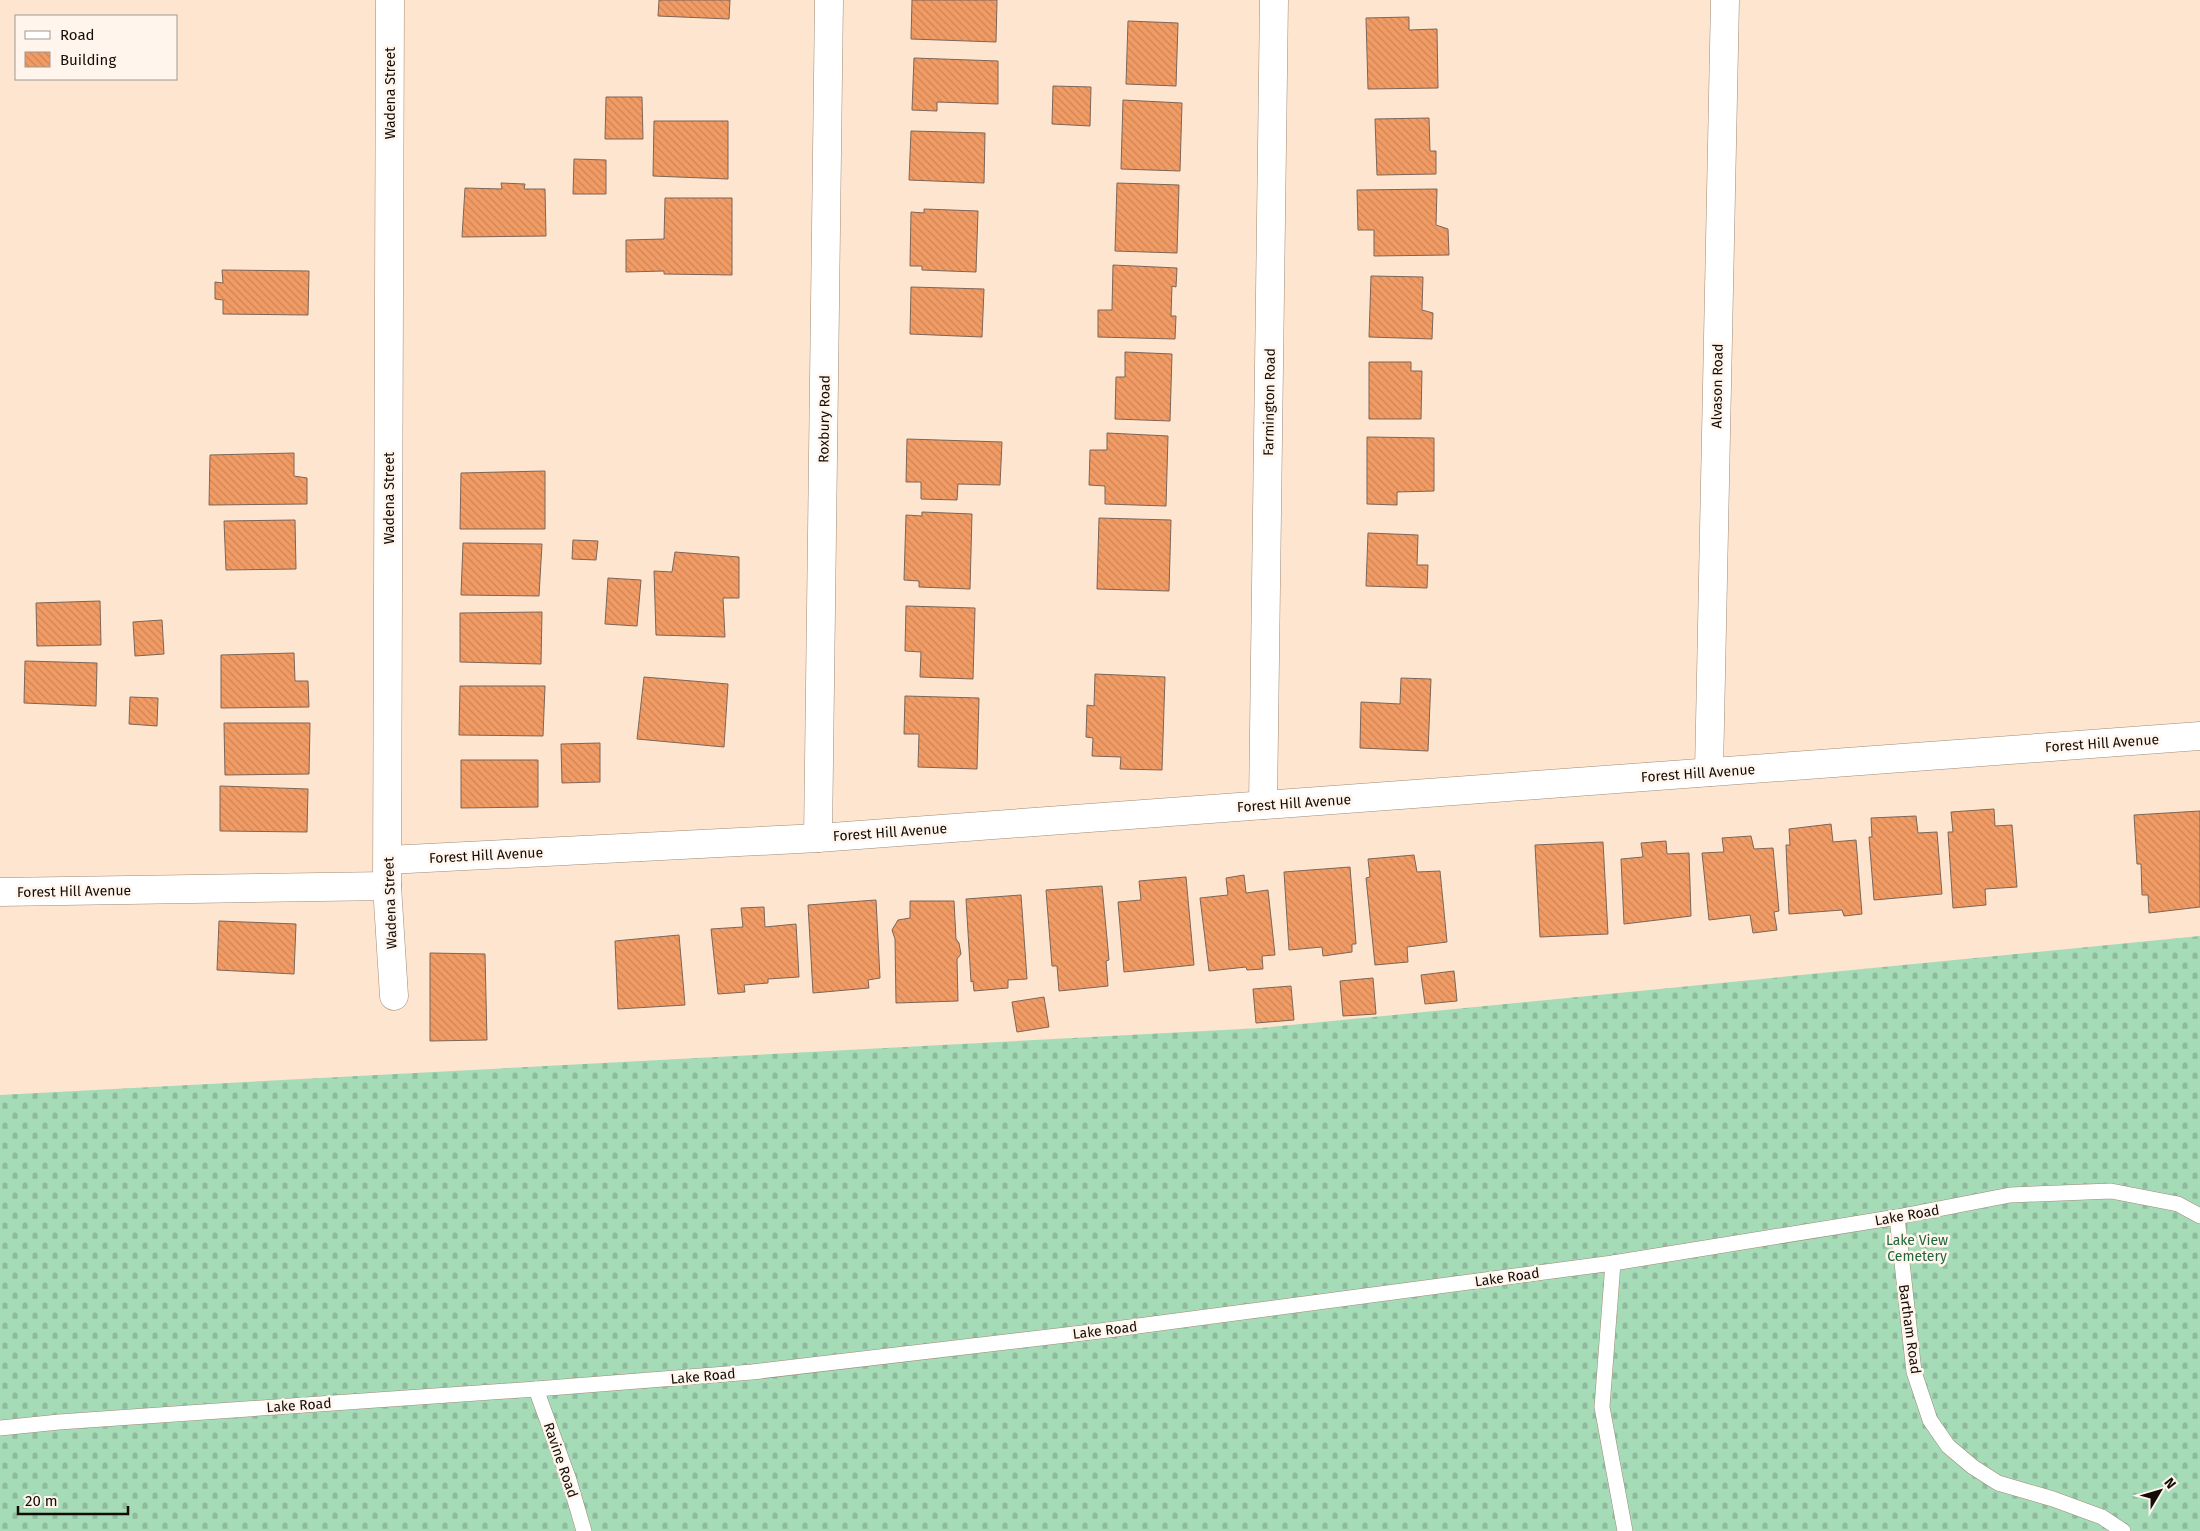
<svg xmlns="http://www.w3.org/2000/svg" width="2200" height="1531" viewBox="0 0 2200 1531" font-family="'Fira Sans',sans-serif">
<defs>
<pattern id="cemetery-stones" width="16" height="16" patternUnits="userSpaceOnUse" patternTransform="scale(1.25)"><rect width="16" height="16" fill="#a5dbb7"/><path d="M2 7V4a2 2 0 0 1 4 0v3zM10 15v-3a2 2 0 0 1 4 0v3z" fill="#8dbb9c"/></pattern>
<pattern id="building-back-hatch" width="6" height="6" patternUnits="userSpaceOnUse" patternTransform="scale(1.25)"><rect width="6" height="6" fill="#f19b65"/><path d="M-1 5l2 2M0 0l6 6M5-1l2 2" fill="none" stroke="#ce8456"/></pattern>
</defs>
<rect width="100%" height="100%" fill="#fde5d0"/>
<polygon fill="url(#cemetery-stones)" points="2200,936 2200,1531 0,1531 0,1095 1261,1028"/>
<g fill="url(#building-back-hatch)" stroke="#7e6557">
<polygon points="659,0 730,0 729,19 658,16"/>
<polygon points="912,0 997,0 996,42 911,39"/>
<polygon points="1409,17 1409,30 1437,29 1438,88 1368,89 1366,18"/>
<polygon points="1128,21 1178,23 1176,86 1126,84"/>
<polygon points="914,58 998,61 998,104 937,102 937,111 912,110"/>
<polygon points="1053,86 1091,87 1090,126 1052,124"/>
<polygon points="606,97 642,97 643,139 605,139"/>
<polygon points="1123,100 1182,103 1180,171 1121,169"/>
<polygon points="1429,118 1430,151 1436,151 1436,174 1377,175 1375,119"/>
<polygon points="654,121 728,121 728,179 653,176"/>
<polygon points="911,131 985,133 984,183 909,180"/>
<polygon points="574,159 606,160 606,194 573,194"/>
<polygon points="501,183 525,184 524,189 545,189 546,236 462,237 465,188 502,189"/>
<polygon points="1117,183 1179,185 1177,253 1115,251"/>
<polygon points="1437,189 1436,225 1448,229 1449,255 1374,256 1374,230 1358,230 1357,190"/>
<polygon points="665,198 732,198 732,275 664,274 664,271 626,272 626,240 664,239"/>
<polygon points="924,209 978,211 976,272 922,270 922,266 910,266 911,212 924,213"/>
<polygon points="1113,265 1177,268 1176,287 1172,286 1171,316 1176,316 1175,339 1098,337 1098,310 1112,310"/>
<polygon points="222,270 309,271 308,315 223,314 223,300 215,299 215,282 223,283"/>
<polygon points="1371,276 1423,277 1422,310 1433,313 1432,339 1369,337"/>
<polygon points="911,287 984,289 982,337 910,334"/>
<polygon points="1125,352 1172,354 1170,421 1115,419 1116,377 1125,377"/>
<polygon points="1369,362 1411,362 1411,371 1422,371 1421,419 1369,419"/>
<polygon points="1107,433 1168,436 1166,506 1105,504 1105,486 1089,485 1090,450 1107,450"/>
<polygon points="1367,437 1434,438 1434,491 1397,492 1397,505 1367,504"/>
<polygon points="907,439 1002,442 1000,485 958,484 957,500 921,499 921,482 906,482"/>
<polygon points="294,453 294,476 307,478 307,504 209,505 210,455"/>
<polygon points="545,471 545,529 460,529 461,473"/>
<polygon points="922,512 972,514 970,589 919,587 919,581 904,580 906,515 922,516"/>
<polygon points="1099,518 1171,520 1169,591 1097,589"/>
<polygon points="295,520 296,569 226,570 224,521"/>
<polygon points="1368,533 1418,535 1417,565 1428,565 1427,588 1366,586"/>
<polygon points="573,540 598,541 596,560 572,559"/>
<polygon points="463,543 542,544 539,596 461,595"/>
<polygon points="675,552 739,557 739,598 723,598 725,637 656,635 654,571 672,572"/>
<polygon points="608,578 641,580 637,626 605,624"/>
<polygon points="100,601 101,645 37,646 36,603"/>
<polygon points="906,606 975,608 973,679 920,677 921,652 905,651"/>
<polygon points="542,612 541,664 460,662 460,613"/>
<polygon points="162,620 164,654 135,656 133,622"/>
<polygon points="294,653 295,681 308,681 309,707 221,708 221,655"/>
<polygon points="25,661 97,663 96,706 24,703"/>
<polygon points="1095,674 1165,677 1162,770 1120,769 1121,757 1092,756 1093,738 1086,737 1087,705 1094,706"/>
<polygon points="644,677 728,684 724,747 637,739"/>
<polygon points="1401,678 1431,679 1428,751 1360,748 1361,702 1400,704"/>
<polygon points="460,686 545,686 543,736 459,735"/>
<polygon points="905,696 979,698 977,769 918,767 919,734 904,734"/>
<polygon points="130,697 158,698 157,726 129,724"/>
<polygon points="224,723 310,723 309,774 225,775"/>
<polygon points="600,743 600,782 562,783 561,744"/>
<polygon points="461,760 538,760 538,807 461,808"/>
<polygon points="220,786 308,789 307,832 220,831"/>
<polygon points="1994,809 1995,826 2012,825 2017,887 1985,889 1986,905 1953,908 1948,832 1953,832 1951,812"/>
<polygon points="2200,811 2200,907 2149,913 2148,895 2142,895 2141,864 2137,864 2134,815"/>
<polygon points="1916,816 1918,833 1937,832 1942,894 1874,900 1869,837 1872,837 1871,818"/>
<polygon points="1831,824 1833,842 1856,840 1862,914 1844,916 1842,910 1789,914 1786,845 1790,845 1789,829"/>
<polygon points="1751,836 1754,849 1773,848 1779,911 1774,912 1777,930 1753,933 1750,915 1709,920 1702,853 1724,852 1722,838"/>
<polygon points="1666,841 1667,854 1689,853 1691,916 1624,924 1621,859 1643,857 1641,843"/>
<polygon points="1603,842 1608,934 1540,937 1535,845"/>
<polygon points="1414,855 1417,872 1440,871 1447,942 1407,947 1408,962 1375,965 1366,878 1370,877 1368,859"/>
<polygon points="1350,867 1356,944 1352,944 1352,952 1323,956 1322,947 1289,950 1284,872"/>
<polygon points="1244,875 1246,893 1268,890 1275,955 1262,956 1263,969 1247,970 1246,967 1209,971 1200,898 1228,895 1226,878"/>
<polygon points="1186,877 1194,965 1124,972 1118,902 1141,900 1139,881"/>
<polygon points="1102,886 1109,960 1106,961 1108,986 1059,991 1057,966 1052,966 1046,890"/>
<polygon points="1021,895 1027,979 1008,980 1008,988 974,991 973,981 971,982 966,899"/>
<polygon points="876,900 880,978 868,980 869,988 813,993 808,905"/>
<polygon points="910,901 954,901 956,939 959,943 961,954 957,959 958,1001 896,1003 895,939 892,930 898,920 910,918"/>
<polygon points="764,907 765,927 796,924 799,977 768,979 768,983 744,985 745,992 718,994 711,929 743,927 741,908"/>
<polygon points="219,921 296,924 294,974 217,970"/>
<polygon points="679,935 685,1005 618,1009 615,941"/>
<polygon points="430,953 485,954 487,1040 430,1041"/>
<polygon points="1454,971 1457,1001 1425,1004 1421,975"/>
<polygon points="1373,978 1376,1014 1343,1016 1340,981"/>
<polygon points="1291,986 1294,1020 1256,1023 1253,989"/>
<polygon points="1044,997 1049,1027 1017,1032 1012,1002"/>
</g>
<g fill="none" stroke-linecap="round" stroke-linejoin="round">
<g stroke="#a08b77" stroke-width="16">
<g id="service">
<polyline points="1897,1217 1914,1372 1930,1420 1948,1446 1973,1467 1998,1483 2053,1499 2102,1517 2123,1531"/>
<polyline points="1613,1263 1602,1407 1625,1531"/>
<polyline points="536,1389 569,1480 584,1531"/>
<polyline points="0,1428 59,1422 536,1389 752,1372 1100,1331 1613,1263 1897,1217 2010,1195 2111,1191 2178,1204 2200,1216"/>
</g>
</g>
<g stroke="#a08b77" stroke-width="29">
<g id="minor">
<polyline points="390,0 387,886 394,996"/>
<polyline points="1709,772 1725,0"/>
<polyline points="1263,805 1274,0"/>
<polyline points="818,838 829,0"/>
<polyline points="388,860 818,838 2200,736"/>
<polyline points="0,892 387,886"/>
</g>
</g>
<use href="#service" stroke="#fff" stroke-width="15"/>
<use href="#minor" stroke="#fff" stroke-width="28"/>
</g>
<g text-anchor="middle" stroke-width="5" stroke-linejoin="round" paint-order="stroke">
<g font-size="14" fill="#140c06" stroke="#fff5ed">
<text transform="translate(390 93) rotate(-90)" y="5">Wadena Street</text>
<text transform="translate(1717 386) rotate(-89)" y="5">Alvason Road</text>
<text transform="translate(1269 402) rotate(-89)" y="5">Farmington Road</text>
<text transform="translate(824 419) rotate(-89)" y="5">Roxbury Road</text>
<text transform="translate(389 498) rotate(-90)" y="5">Wadena Street</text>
<text transform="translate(2102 743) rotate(-4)" y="5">Forest Hill Avenue</text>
<text transform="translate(1698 773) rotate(-4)" y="5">Forest Hill Avenue</text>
<text transform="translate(1294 803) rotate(-4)" y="5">Forest Hill Avenue</text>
<text transform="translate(890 832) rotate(-4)" y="5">Forest Hill Avenue</text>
<text transform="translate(486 855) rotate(-3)" y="5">Forest Hill Avenue</text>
<text transform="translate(74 891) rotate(-1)" y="5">Forest Hill Avenue</text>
<text transform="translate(390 903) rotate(-92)" y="5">Wadena Street</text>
<text transform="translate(1907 1215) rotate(-10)" y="5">Lake Road</text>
<text transform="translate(1507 1277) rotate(-8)" y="5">Lake Road</text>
<text transform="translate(1910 1329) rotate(82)" y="5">Bartham Road</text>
<text transform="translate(1105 1330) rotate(-7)" y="5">Lake Road</text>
<text transform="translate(703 1376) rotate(-5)" y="5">Lake Road</text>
<text transform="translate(299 1405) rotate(-4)" y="5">Lake Road</text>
<text transform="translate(561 1460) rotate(71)" y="5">Ravine Road</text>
</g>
<g font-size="14" fill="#21653f" stroke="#fff5ed">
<text x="1917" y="1245">Lake View<tspan x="1917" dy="16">Cemetery</tspan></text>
</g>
</g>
<rect x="15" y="15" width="162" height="65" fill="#fff5ed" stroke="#a19891"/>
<rect x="25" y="31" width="25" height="8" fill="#ffffff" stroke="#a19891"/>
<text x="60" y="40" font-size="15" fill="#140c06">Road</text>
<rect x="25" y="52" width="25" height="15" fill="url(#building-back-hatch)" stroke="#a19891"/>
<text x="60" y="65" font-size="15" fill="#140c06">Building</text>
<g transform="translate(2160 1491) rotate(52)" stroke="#fff5ed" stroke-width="4" paint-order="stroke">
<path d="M0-4L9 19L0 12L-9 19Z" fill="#140c06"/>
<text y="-8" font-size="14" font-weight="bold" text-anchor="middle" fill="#140c06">N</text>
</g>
<path d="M18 1506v8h110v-8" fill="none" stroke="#140c06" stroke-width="2.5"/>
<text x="25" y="1506" font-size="15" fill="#140c06" stroke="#fff5ed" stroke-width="4" paint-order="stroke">20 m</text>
</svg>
